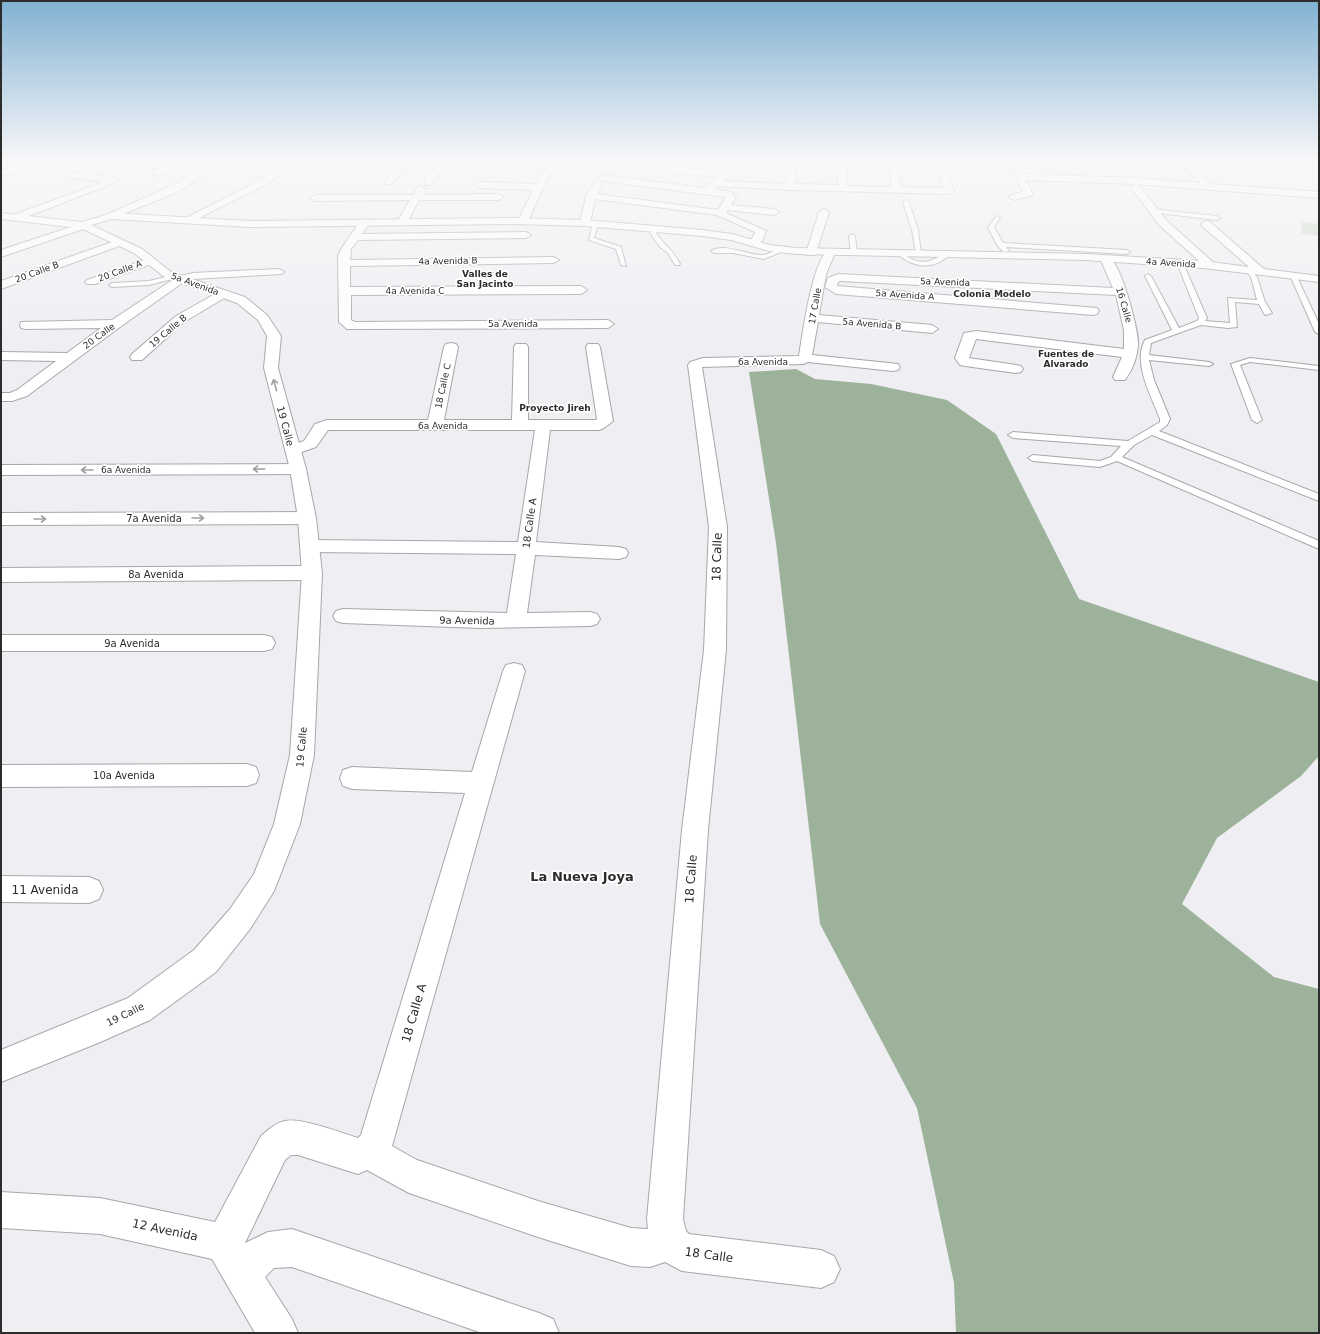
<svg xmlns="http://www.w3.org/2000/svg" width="1320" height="1334" viewBox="0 0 1320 1334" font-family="'DejaVu Sans',sans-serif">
<rect width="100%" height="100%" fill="#efeef2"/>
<polygon fill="#c7d8c4" points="1302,222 1319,224 1319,236 1301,233"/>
<polygon fill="#9db29a" points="796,369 815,379 871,384 947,400 996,434 1079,599 1319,682 1319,756 1301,776 1217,838 1182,904 1274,977 1319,989 1319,1333 956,1333 954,1283 917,1108 820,924 776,543 749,372"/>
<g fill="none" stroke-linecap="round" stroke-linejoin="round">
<g stroke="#a7a6aa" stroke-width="2">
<g id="lane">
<polygon points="906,200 909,202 918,230 921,254 916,253 912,230 903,202"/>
<polygon points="1152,209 1217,216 1220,218 1217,220 1150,212"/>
<polygon points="997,216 1000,218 994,227 1003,243 1127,250 1130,252 1127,254 1006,247 1009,251 1004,252 997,245 988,227"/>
<polygon points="593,223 598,224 594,238 621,247 626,266 621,265 616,249 589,240"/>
<path d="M653 228H657L656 233C665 246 673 250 680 264L679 265H675L668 253 660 247 650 233Z"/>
<polygon points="852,234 855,236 857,253 854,255 851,253 849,236"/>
<path d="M781 248 783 249V251L764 259 733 253H714L711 251C724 242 749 256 763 255 770 254 775 250 781 248Z"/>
<path d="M898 252C903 251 904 254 908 257 922 266 934 261 946 252L951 253C936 270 914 269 898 254Z"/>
<path d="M1180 261 1183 263 1207 318 1205 321 1230 323 1228 298 1257 300 1251 277 1246 270 1249 268 1257 277 1265 302 1272 313 1265 315 1259 304 1235 302 1237 327 1228 328 1201 325 1151 343 1149 355 1209 362 1213 364 1209 366 1149 360 1154 380 1170 419 1167 425 1159 431 1319 494V501L1152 435 1134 445 1122 457 1319 541V549L1117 461 1100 467 1033 461 1028 458 1033 455 1100 461 1111 457 1121 446 1013 438 1008 435 1013 432 1128 441 1160 422V419C1152 397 1132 363 1145 340L1172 330 1145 276 1148 274 1151 276 1179 328 1197 321 1199 318 1177 263Z"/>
<polygon points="1293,273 1296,275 1319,324 1319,334 1315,332 1290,275"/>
<polygon points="174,275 177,277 176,278 149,285 112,287 109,285 112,283 149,281"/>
<polygon points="1250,358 1319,366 1319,370 1250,362 1240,365 1262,420 1257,423 1252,420 1231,364"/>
</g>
</g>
<g stroke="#a7a6aa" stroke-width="2">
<g id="street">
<polygon points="31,161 45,161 1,176 1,170"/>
<path d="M170 161H201L209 167C187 196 146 201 116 218H108L107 216 108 214 174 185 200 167C177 158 167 178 153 175V171L171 163Z"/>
<polygon points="289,161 298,162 263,186 193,221 189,222 184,219 257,182"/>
<polygon points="354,161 363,161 357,169 354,170 350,167"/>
<polygon points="485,161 554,162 564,161 547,179 528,221 523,224 518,221 533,190 480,188 475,185 480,182 536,184 540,176 549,167 489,164"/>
<polygon points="586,161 619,161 723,172 735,161 745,161 724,181 786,184 789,164 793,161 797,164 795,184 838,185 838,166 842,163 846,166 847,186 892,187 890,170 894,167 898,170 901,187 943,188 940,175 944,172 948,175 954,191 949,194 790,190 718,186 714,189 731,192 736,197 731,205 774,209 779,212 774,215 728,210 726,213 766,231 762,241 752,246 747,243 753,237 755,232 717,215 595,199 590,223 589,225 581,225 580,223 586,196 595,181 598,180 603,183 597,194 718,210 726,197 601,181 597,178 601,175 705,188 718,177 590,164"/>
<polygon points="1010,161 1018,161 1024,174 1135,178 1200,183 1179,161 1188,161 1211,184 1319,192 1319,198 1135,184 1026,180 1033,194 1031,196 1014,200 1009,197 1011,195 1023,192"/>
<polygon points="401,165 404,166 404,170 392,184 386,184 386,180 398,166"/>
<path d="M438 166 442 169 431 185H425C424 180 432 168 438 166Z"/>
<polygon points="71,172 113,177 119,181 18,220 10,220 9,218 10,216 104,182 68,177 68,173"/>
<polygon points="1136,184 1139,185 1166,220 1215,264 1217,266 1215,268 1207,268 1158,224 1131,187"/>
<polygon points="421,186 426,189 423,195 499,194 504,197 499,200 419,200 407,223 403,224 398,221 410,200 315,201 310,198 315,195 413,195 418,187"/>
<polygon points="824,209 829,212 816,253 815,255 807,255 806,253 819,212"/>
<polygon points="365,219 370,222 362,234 526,232 531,235 526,238 358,240 351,249 350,260 553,257 559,260 553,263 350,266 350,287 581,286 587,290 581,294 351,295 351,320 355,322 608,320 614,324 608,328 347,329 339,322 338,256 341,249 361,220"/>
<polygon points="1206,221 1210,222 1264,269 1266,271 1264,273 1256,273 1202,226 1201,224"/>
<polygon points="118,240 123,243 122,245 1,289 1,281"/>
<path d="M830 250 835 253 826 274 819 315 932 325 938 329 932 333 818 322 812 355 898 364 900 367 898 370 893 371 808 362 803 364 702 367 727 527 726 650 708 830 683 1219 686 1231 689 1234 821 1250 834 1256 840 1269 834 1282 821 1288 682 1271 665 1262 650 1267 631 1266 538 1237 409 1193 367 1170 358 1174 298 1155H291L285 1160 245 1243 268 1232 292 1229 539 1313 553 1319 559 1333H482L292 1267 274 1268 265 1277 292 1319 298 1333H255L212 1259 100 1234 1 1228V1192L100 1198 215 1222 261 1136C268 1130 275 1123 285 1121 300 1117 341 1133 358 1138L361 1135 465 793 352 789 343 786 340 778 343 770 352 767 472 772 503 671 506 665 514 663 522 665 525 671 392 1146 417 1160 538 1201 631 1228 648 1229 647 1219 682 830 704 650 709 527 688 365 690 362 703 358 799 356C802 338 813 254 830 250Z"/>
<path d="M1106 255C1120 258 1138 327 1138 342 1138 356 1133 369 1125 380H1115L1113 377 1122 357 976 339 969 358 1016 365 1021 366 1023 369 1021 372 1016 373 965 366 960 365 955 358 964 333 976 331 1124 349V330L1116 295 840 281 838 282 837 286 1097 308 1099 311 1097 314 1093 315 836 294 825 287 828 278 838 274 1113 288 1100 258Z"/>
<polygon points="150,258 154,259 156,261 154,263 95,284 87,284 85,282 87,280"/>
<polygon points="278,269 282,270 284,272 282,274 193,279 185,281 120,327 27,396 12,401 1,401 1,393 10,393 17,390 56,361 1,360 1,352 67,353 101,328 26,329 21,328 20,325 21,322 112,320 177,277 193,273"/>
<polygon points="222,290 226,291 228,294 226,297 184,322 142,360 132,360 130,357 132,354 176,316"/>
<polygon points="451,343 456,344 458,347 444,420 512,420 514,347 516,344 526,344 528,347 528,420 596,420 597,419 586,347 588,344 598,344 600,347 613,421 604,428 599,430 550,430 536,542 619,547 626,549 628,553 626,557 619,559 535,555 527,613 590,612 597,614 600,619 597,624 590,626 480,628 343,623 336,621 333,616 336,611 343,609 507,613 516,554 309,552 302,550 300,546 302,542 309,540 518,542 535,430 328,430 316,447 293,455 287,453 285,450 287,447 304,441 315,424 327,420 428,420 444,347 446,344"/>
<polygon points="298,464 304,465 306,469 304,473 298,474 1,475 1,465"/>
<polygon points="307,512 313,514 316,518 313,522 307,524 1,525 1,513"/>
<polygon points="312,566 319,568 322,573 319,578 312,580 1,582 1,568"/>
<polygon points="1,635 264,635 272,637 275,643 272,649 264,651 1,651"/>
<polygon points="247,764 256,767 259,775 256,783 247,786 1,787 1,765"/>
<polygon points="1,876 89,877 99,881 103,890 99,899 89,903 1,902"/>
</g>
</g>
<g stroke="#a7a6aa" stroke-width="2">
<polygon id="secondary" points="1,213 82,222 112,213 249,221 514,218 585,220 702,230 732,234 770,245 796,248 1086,254 1203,261 1319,276 1319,282 1203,268 1086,260 796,254 769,251 731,240 702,236 585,226 514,224 249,227 112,219 91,225 142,249 171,272 245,297 267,315 281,336 278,368 306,469 316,518 322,573 314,755 300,824 274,891 250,929 216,972 150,1020 98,1043 1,1082 1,1050 128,998 194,950 230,909 254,874 274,824 290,755 302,573 298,518 290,469 264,368 267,336 258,320 237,303 163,276 134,253 83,229 1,257 1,250 71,227 1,219"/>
</g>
<use href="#lane" fill="#fff" fill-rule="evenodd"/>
<use href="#street" fill="#fff" fill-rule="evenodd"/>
<use href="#secondary" fill="#fff" fill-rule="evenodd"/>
</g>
<defs><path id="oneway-shaft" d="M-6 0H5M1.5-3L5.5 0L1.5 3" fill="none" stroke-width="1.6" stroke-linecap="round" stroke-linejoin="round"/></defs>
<g stroke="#a0a0a0">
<use href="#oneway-shaft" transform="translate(275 385) rotate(-105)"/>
<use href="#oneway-shaft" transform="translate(259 469) rotate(180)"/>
<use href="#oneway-shaft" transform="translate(87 470) rotate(180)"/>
<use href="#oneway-shaft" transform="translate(198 518)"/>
<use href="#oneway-shaft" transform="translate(40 519)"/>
</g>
<linearGradient id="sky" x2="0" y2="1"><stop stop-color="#81b1d2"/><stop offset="0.46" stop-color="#f8f7f9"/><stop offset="1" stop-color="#f8f7f9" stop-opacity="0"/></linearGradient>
<rect width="1320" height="348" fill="url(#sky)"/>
<g text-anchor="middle" stroke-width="3.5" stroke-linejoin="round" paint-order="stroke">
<g font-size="9" fill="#2c2c2d" stroke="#fff">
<text transform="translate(448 261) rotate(-1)" y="3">4a Avenida B</text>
<text transform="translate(1171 263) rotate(4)" y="3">4a Avenida</text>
<text transform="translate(120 271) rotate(-20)" y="3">20 Calle A</text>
<text transform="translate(37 272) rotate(-20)" y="3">20 Calle B</text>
<text transform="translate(945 282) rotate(2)" y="3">5a Avenida</text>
<text transform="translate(195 284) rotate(20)" y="3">5a Avenida</text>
<text x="415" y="294">4a Avenida C</text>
<text transform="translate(905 295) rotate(4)" y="3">5a Avenida A</text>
<text transform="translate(1124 305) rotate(74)" y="3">16 Calle</text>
<text transform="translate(815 306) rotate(-80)" y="3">17 Calle</text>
<text x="513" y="327">5a Avenida</text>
<text transform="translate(872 324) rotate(5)" y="3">5a Avenida B</text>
<text transform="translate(168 331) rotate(-40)" y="3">19 Calle B</text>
<text transform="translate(99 336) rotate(-36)" y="3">20 Calle</text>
<text x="763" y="365">6a Avenida</text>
<text transform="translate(443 386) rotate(-78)" y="3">18 Calle C</text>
<text x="443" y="429">6a Avenida</text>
<text x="126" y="473">6a Avenida</text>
</g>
<g font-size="9" font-weight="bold" fill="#2c2c2d" stroke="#fff">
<text x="485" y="277">Valles de<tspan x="485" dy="10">San Jacinto</tspan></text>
<text x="992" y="297">Colonia Modelo</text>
<text x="1066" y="357">Fuentes de<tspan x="1066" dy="10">Alvarado</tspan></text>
<text x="555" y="411">Proyecto Jireh</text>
</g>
<g font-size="10" fill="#2c2c2d" stroke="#fff">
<text transform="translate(286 426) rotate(75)" y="4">19 Calle</text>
<text x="154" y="522">7a Avenida</text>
<text transform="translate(529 523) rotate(-82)" y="4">18 Calle A</text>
<text x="156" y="578">8a Avenida</text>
<text transform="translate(467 620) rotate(1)" y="4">9a Avenida</text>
<text x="132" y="647">9a Avenida</text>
<text transform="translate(301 747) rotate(-85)" y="4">19 Calle</text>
<text x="124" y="779">10a Avenida</text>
<text transform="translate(125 1014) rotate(-26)" y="4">19 Calle</text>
</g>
<g font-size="12" fill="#2c2c2d" stroke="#fff">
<text transform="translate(717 557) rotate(-88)" y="4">18 Calle</text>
<text transform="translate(691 879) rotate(-86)" y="4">18 Calle</text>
<text x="45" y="894">11 Avenida</text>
<text transform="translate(414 1013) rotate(-74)" y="4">18 Calle A</text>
<text transform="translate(165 1230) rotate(12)" y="4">12 Avenida</text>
<text transform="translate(709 1255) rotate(8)" y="4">18 Calle</text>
</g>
<g font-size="13" font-weight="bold" fill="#2c2c2d" stroke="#fff">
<text x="582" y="881">La Nueva Joya</text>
</g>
</g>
<rect width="1320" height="1334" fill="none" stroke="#2c2c2d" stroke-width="4"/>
</svg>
